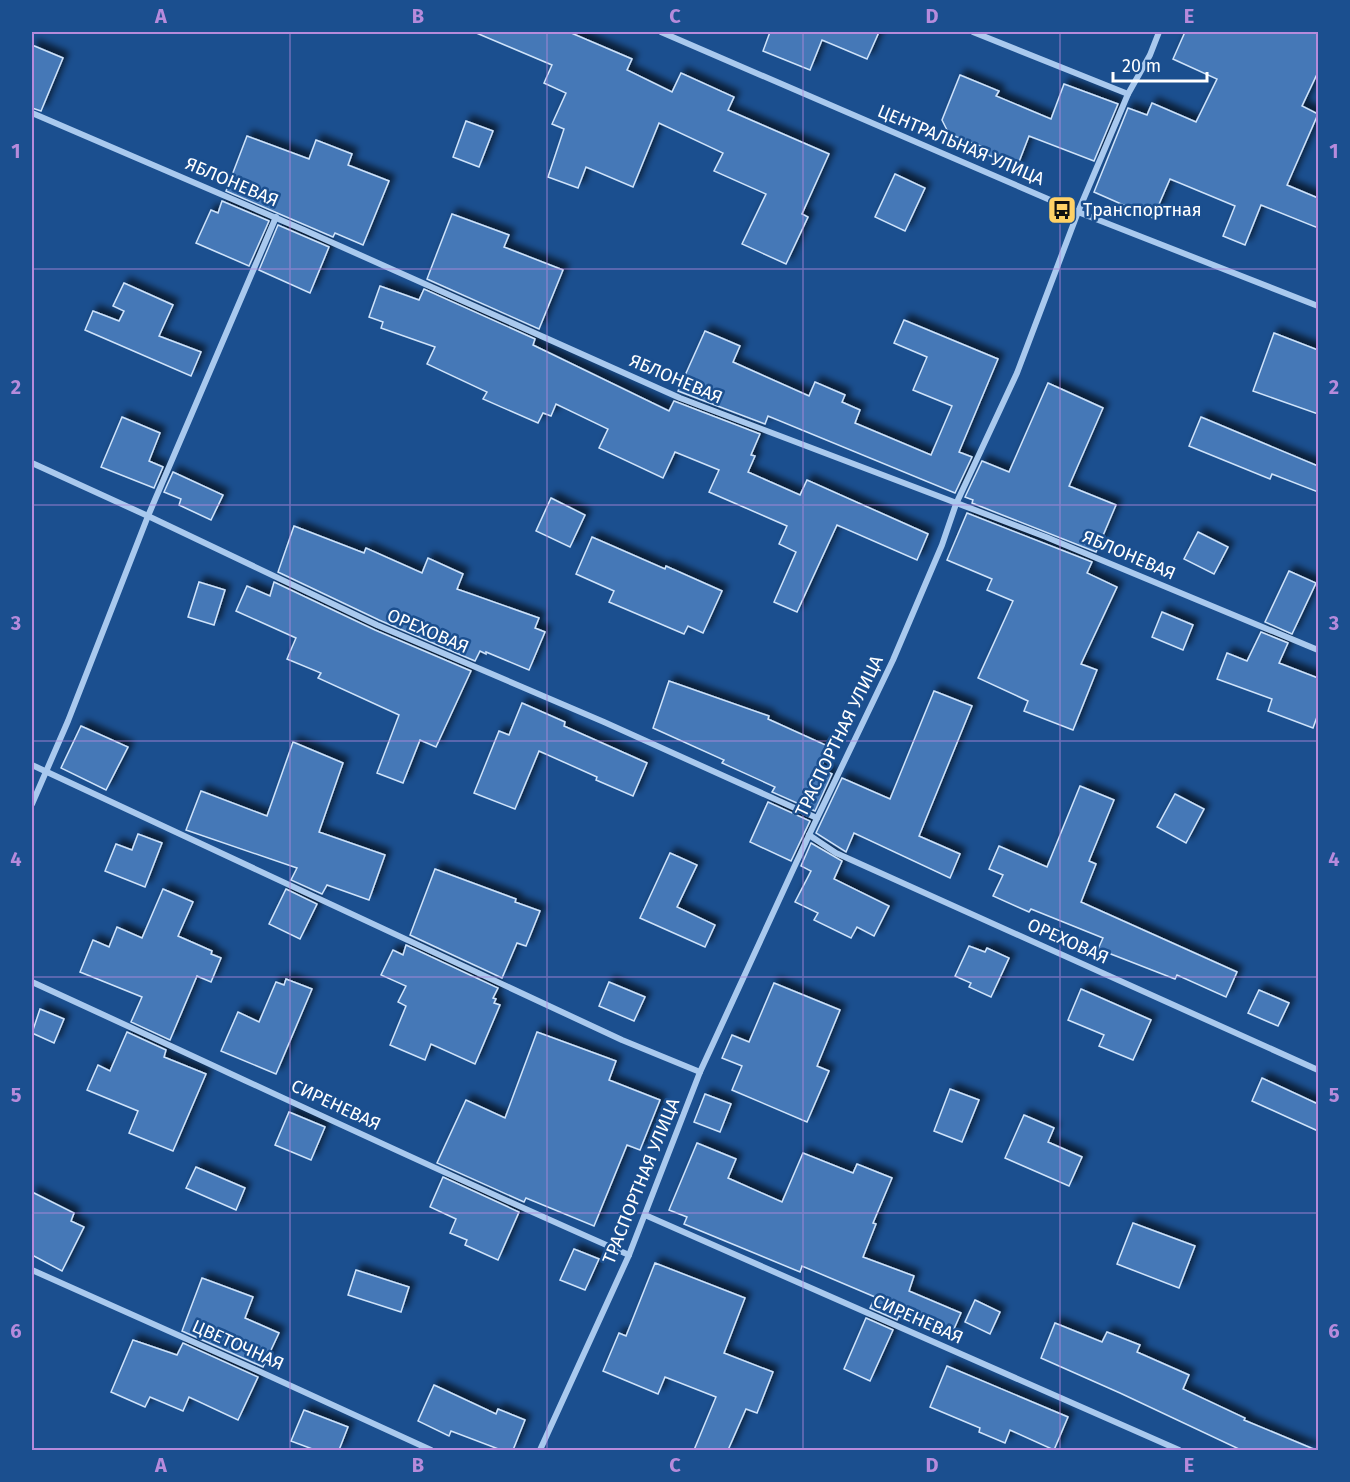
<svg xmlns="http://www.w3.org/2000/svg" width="1350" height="1482" viewBox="0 0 1350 1482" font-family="'Fira Sans',sans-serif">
<defs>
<filter id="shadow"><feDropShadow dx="5.5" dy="-5.5" stdDeviation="3" flood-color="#0009"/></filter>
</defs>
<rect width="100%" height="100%" fill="#1b4f8f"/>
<g fill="#4478b7" stroke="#cfe3fa" stroke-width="1.5" filter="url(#shadow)">
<polygon points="474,32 569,32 632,59 627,70 672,92 681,73 734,97 728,110 829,154 802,214 808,217 786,264 742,244 766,194 714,171 723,153 659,123 633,187 586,167 578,188 548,177 564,129 552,124 566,93 544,83 552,65"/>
<polygon points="770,32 879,32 867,59 822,40 810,70 763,51"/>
<polygon points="1185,32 1318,32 1318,72 1302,106 1318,114 1287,185 1318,198 1318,228 1261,205 1245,245 1223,236 1235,206 1170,179 1153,218 1094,192 1128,108 1147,115 1152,103 1196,122 1217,79 1173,59"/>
<polygon points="32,45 63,58 41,111 32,108"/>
<polygon points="960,75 999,91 996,96 1051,119 1064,84 1118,104 1094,161 1029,136 1017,167 981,152 983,147 949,134 942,120"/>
<polygon points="466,121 493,131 479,167 453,157"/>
<polygon points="247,136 309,159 316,140 352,154 348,165 389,181 363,245 335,233 333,237 226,191"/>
<polygon points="895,174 925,188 905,231 875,217"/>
<polygon points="222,201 269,221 249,266 196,243 211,210 218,213"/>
<polygon points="452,214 509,235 504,247 563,270 539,329 427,279"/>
<polygon points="278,225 329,247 310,293 259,270"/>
<polygon points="124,283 173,305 159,336 201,352 191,376 85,330 93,311 119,321 124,311 113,306"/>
<polygon points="380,286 419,300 424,289 535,339 533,345 669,411 674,401 760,434 751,455 755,456 748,472 800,495 807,480 928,534 917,560 837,525 797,612 774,602 796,552 779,544 787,526 709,492 719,470 675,452 663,478 599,448 608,429 556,404 551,416 543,413 538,423 483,399 487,392 427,364 435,347 381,328 383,322 369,317"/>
<polygon points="904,320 998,359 959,452 972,457 955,493 768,416 765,424 678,391 705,331 740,346 733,362 809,396 815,382 845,395 842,402 860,410 855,423 931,455 952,406 913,390 927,357 894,343"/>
<polygon points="1274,333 1318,350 1318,414 1253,391"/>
<polygon points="1048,383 1103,408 1069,486 1116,505 1096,552 972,503 973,500 965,497 982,461 1009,472"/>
<polygon points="122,417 160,433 149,461 163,467 154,488 101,467"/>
<polygon points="1201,417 1318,466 1318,492 1272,474 1270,479 1189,446"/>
<polygon points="173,472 223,495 211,520 179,505 181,499 164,492"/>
<polygon points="551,498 585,515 570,547 536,531"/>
<polygon points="967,513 1092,562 1087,573 1117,587 1081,664 1097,670 1073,730 1024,711 1028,701 978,678 1013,601 987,590 992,579 947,560"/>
<polygon points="294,526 364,553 366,548 422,573 428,558 463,574 457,589 539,618 535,628 545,632 529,670 486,652 486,654 480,651 475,661 379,620 278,572"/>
<polygon points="1198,532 1228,547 1214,574 1184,559"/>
<polygon points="592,537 665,569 666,566 722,591 703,633 688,626 684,634 609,602 614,591 576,574"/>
<polygon points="1289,571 1316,583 1292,634 1265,622"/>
<polygon points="199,582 225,590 214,625 188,617"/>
<polygon points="274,582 375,630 471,671 436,747 420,740 403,783 377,773 399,715 318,678 321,673 287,659 296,638 236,611 247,586 270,596"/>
<polygon points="1162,612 1193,625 1183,650 1152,637"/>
<polygon points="1261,632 1288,643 1279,663 1318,678 1318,714 1313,728 1268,711 1272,699 1217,679 1227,653 1247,661"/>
<polygon points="669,681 769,716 768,719 830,747 820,769 832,774 815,811 772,792 775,787 722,763 724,760 653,728"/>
<polygon points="934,691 972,706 919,836 960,854 950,878 854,833 846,852 816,833 842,778 890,799"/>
<polygon points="522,703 565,722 564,726 647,763 633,796 596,780 597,777 539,751 515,809 474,793 499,731 509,735"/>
<polygon points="81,726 128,747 106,790 61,768"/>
<polygon points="293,742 343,763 319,832 385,855 369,900 327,885 322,894 291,880 297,868 186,830 201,791 267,816"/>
<polygon points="1080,786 1114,800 1089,861 1096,864 1081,902 1237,972 1226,997 1177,975 1175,979 1098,949 1103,938 1031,909 1029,912 993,896 1003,875 989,869 999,846 1047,867"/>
<polygon points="1175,794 1204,809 1186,843 1157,827"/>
<polygon points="768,802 810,821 791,861 750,842"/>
<polygon points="138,834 162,843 145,887 105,871 116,844 132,850"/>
<polygon points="811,843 842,861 834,879 889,906 874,936 857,927 851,938 814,920 818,913 795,902 811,871 801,866"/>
<polygon points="670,853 697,865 677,907 715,925 705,947 640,918"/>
<polygon points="435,869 516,899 515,902 540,911 526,946 517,943 502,978 410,935"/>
<polygon points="163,889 193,902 178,936 212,951 211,954 221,958 211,982 197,976 170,1040 131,1022 142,997 80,972 93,940 109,947 117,927 142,938"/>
<polygon points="286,889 317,904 300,939 269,924"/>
<polygon points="406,945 498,988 493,998 496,999 494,1003 500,1005 475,1064 431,1044 425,1060 390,1045 406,1006 398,1002 406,986 381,975 393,950 403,955"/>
<polygon points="969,946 985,952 987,948 1009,958 991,997 969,987 971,983 955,976"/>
<polygon points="286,979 312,989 276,1074 221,1051 238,1012 259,1022 276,982 284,985"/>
<polygon points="609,982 645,997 634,1021 599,1006"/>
<polygon points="774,983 840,1010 817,1066 829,1071 807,1122 732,1090 742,1066 722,1058 732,1035 749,1042"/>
<polygon points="1081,989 1151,1020 1133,1060 1099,1046 1104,1035 1068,1020"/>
<polygon points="1259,990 1289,1003 1278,1026 1248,1013"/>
<polygon points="40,1009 64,1019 54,1043 32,1033"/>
<polygon points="127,1032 166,1050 164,1057 206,1074 173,1151 129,1133 138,1111 87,1090 98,1065 110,1071"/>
<polygon points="537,1032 616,1061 609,1080 660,1100 640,1150 627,1145 594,1226 526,1198 524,1202 437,1163 466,1100 505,1118"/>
<polygon points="1262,1078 1318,1104 1318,1131 1252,1101"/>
<polygon points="950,1089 979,1100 962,1142 934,1131"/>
<polygon points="705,1094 731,1104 720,1132 694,1122"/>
<polygon points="289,1112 325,1127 311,1160 275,1145"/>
<polygon points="1024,1115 1054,1128 1048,1142 1082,1157 1069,1186 1005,1158"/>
<polygon points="697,1143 736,1159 728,1178 782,1202 803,1153 853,1173 857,1164 892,1178 873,1223 876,1224 863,1257 914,1276 909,1291 961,1313 950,1338 899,1316 897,1320 870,1308 875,1297 802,1266 800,1272 684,1224 687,1217 669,1210"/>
<polygon points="196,1167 245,1188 236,1210 186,1188"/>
<polygon points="443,1177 519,1212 498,1260 465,1245 467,1240 450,1233 456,1219 430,1207"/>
<polygon points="32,1192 74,1213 71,1221 84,1227 62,1271 32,1255"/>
<polygon points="1133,1223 1195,1246 1179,1288 1117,1264"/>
<polygon points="574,1249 599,1259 585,1290 560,1280"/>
<polygon points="655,1263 745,1298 724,1353 773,1372 757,1413 746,1409 728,1450 694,1450 716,1397 665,1377 658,1394 603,1371 619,1333 626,1336"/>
<polygon points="356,1270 409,1287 401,1312 348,1295"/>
<polygon points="202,1278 253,1297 245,1318 279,1333 263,1367 182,1331"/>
<polygon points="975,1300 1000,1312 990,1334 965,1322"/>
<polygon points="866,1318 893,1330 870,1381 844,1369"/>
<polygon points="1055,1323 1102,1342 1107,1332 1140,1345 1137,1352 1189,1375 1183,1389 1245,1418 1244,1420 1316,1450 1241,1450 1120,1393 1041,1358"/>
<polygon points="133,1340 177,1355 183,1343 258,1377 238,1420 189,1397 183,1411 150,1397 145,1407 111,1392"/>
<polygon points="947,1366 1068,1417 1054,1450 1010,1430 1005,1443 979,1432 980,1428 930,1407"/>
<polygon points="434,1385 496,1414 498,1409 525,1420 513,1450 501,1450 451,1431 449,1436 418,1421"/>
<polygon points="304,1410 348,1427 339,1450 315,1450 291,1441"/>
</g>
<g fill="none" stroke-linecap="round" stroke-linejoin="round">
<g stroke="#a9c9ee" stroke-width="6">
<polyline points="661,32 1078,212 1318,306"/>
<polyline points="973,32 1128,94"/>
<polyline points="32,113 304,230 680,398 1046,537 1318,650"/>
<polyline points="32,463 148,516 377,625 604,722 817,818"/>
<polyline points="32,765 622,1040 700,1072"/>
<polyline points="32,804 68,721 148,516 276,217"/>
<polyline points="809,835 836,853 1318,1070"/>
<path d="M32 982C231 1073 428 1167 629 1255"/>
<polyline points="645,1215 1179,1450"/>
<polyline points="32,1270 254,1369 431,1450"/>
<polyline points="540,1450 629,1255 700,1072 809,835 893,660 942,545 956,504 1017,373 1078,212 1128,94 1150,55 1159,32"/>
</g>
</g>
<path fill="none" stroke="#b68bdc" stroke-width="1.5" stroke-opacity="0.55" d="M290 32V1450M547 32V1450M803 32V1450M1060 32V1450M32 269H1318M32 505H1318M32 741H1318M32 977H1318M32 1213H1318"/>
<defs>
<g id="bus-square" transform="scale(1.5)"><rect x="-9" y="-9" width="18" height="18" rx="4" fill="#ffd166" stroke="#1b4f8f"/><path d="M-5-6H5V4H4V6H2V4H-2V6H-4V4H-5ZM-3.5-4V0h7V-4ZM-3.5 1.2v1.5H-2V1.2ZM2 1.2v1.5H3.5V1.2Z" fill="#111"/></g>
</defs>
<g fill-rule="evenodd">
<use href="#bus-square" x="1062" y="210"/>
</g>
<g text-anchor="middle" stroke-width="5" stroke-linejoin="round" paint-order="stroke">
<g font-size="18" fill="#fff" stroke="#1b4f8f">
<text transform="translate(961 145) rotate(23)" y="6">ЦЕНТРАЛЬНАЯ УЛИЦА</text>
<text transform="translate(232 182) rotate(23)" y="6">ЯБЛОНЕВАЯ</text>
<text transform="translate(676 379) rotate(23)" y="6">ЯБЛОНЕВАЯ</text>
<text transform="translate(1129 555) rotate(23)" y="6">ЯБЛОНЕВАЯ</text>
<text transform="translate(428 631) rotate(23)" y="6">ОРЕХОВАЯ</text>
<text transform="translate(839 736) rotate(-64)" y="6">ТРАСПОРТНАЯ УЛИЦА</text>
<text transform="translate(1068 941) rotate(24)" y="6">ОРЕХОВАЯ</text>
<text transform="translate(336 1105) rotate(25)" y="6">СИРЕНЕВАЯ</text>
<text transform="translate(641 1181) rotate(-68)" y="6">ТРАСПОРТНАЯ УЛИЦА</text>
<text transform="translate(918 1319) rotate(24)" y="6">СИРЕНЕВАЯ</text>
<text transform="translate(238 1345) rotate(24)" y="6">ЦВЕТОЧНАЯ</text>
</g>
<g font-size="18" fill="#fff" stroke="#1b4f8f" text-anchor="start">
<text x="1083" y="216">Транспортная</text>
</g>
</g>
<rect width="1350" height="1482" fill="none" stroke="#1b4f8f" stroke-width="66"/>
<path d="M1113 72v9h94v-9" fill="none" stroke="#ffffff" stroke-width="3"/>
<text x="1122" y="72" font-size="18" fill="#ffffff" stroke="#1b4f8f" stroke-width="4.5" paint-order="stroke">20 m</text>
<rect x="33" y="33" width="1284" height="1416" fill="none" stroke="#b68bdc" stroke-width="2"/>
<g font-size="20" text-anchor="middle" font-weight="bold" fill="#b68bdc">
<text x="161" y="23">A</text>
<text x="418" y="23">B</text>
<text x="675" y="23">C</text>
<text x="932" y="23">D</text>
<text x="1189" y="23">E</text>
<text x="16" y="158">1</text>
<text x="1334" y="158">1</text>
<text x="16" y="394">2</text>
<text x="1334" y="394">2</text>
<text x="16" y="630">3</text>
<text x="1334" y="630">3</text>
<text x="16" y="866">4</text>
<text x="1334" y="866">4</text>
<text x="16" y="1102">5</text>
<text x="1334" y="1102">5</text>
<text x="16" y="1338">6</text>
<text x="1334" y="1338">6</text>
<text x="161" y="1472">A</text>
<text x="418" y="1472">B</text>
<text x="675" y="1472">C</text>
<text x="932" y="1472">D</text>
<text x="1189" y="1472">E</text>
</g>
</svg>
